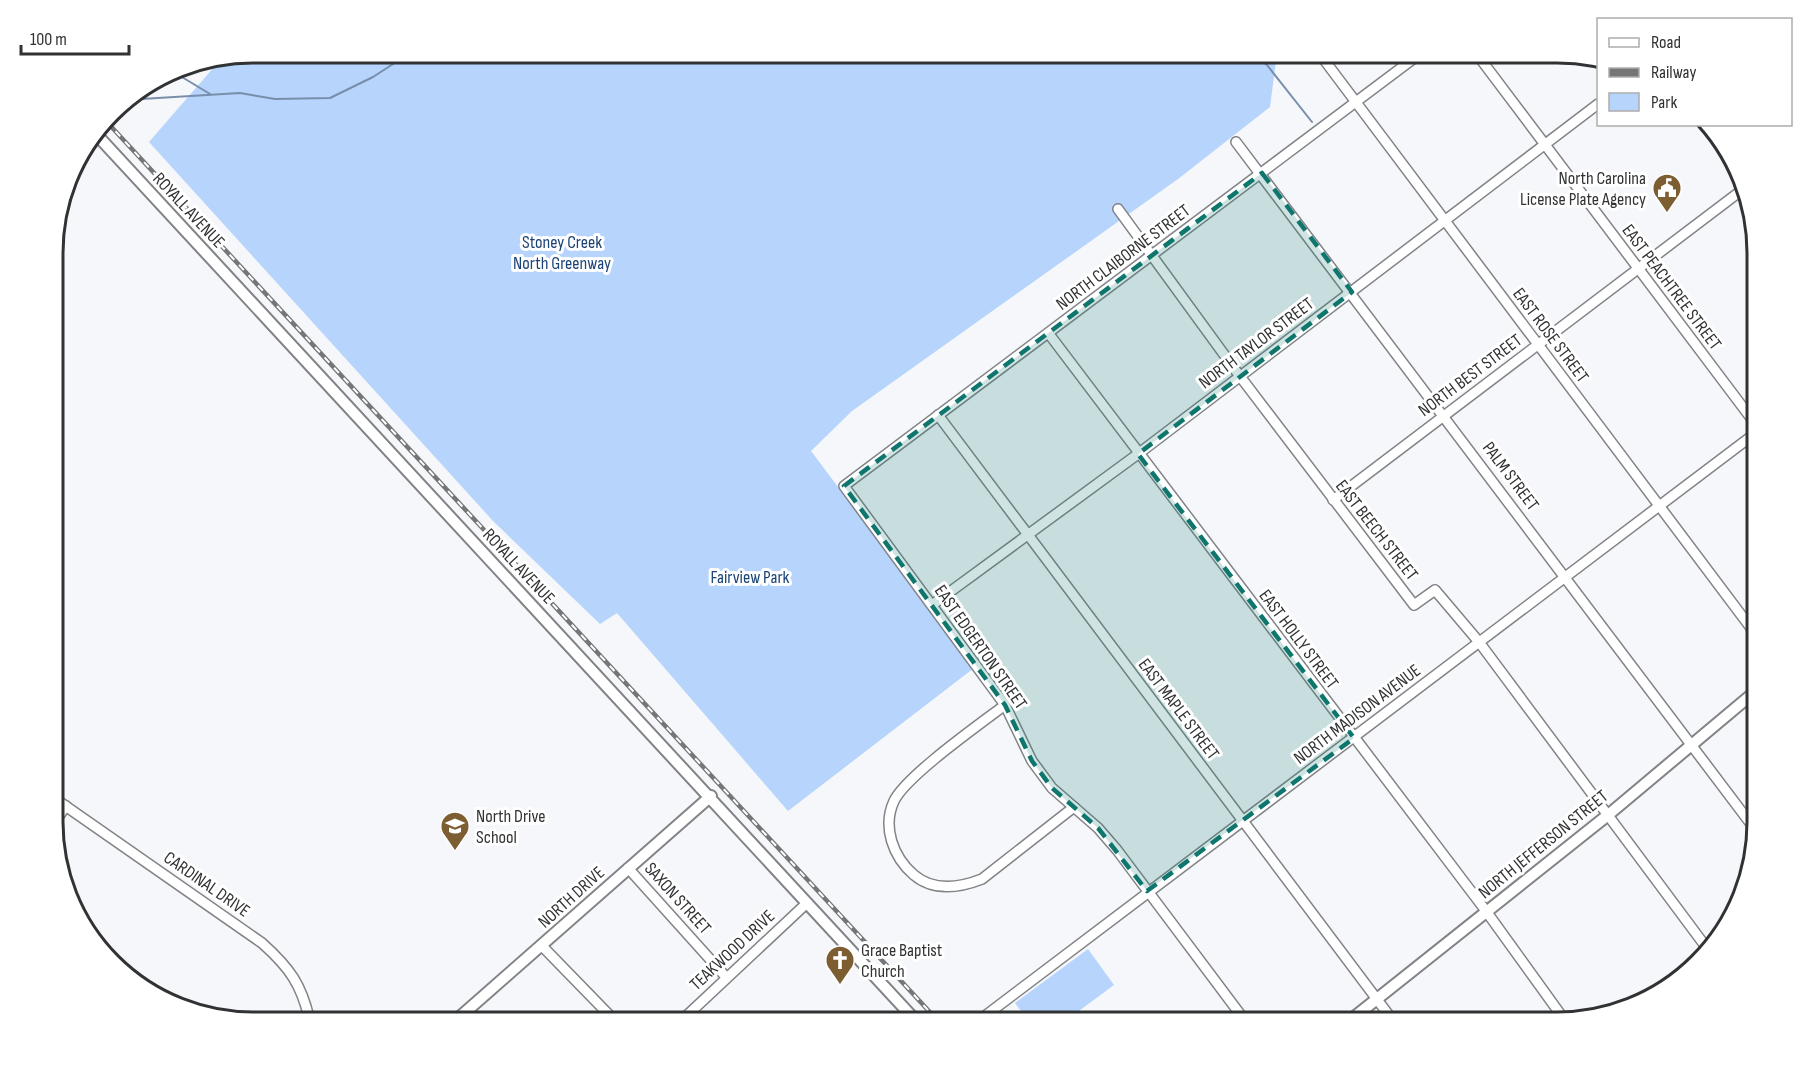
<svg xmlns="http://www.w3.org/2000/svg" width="1810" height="1075" viewBox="0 0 1810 1075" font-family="'Sofia Sans Condensed',sans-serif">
<rect width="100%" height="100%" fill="#f5f7fa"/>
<g fill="#b6d4fc">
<polygon points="253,53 1277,53 1270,107 1178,179 852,411 811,451 974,668 788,811 617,613 600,624 493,521 149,142 221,59"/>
<polygon points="1088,949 1114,985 1064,1022 1029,1022 1015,1003"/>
</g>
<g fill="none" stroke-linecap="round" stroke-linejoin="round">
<g stroke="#788eaa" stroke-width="2">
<polyline points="1253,53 1267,65 1312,122"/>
<polyline points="172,71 210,94"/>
<polyline points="125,100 240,93 275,99 330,98 373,77 410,53"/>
</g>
<g stroke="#818386" stroke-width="12">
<g id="minor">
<polyline points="1319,53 1757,636"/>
<polyline points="1476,53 1757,426"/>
<polyline points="1236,142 1757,832"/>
<polyline points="1118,209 1239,375 1414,605 1435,590 1479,642 1706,947"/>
<polyline points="1049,334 1486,911 1566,1022"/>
<polyline points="938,415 1394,1022"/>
<polyline points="1333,500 1742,190"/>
<polyline points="932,605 1138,454 1598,104"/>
<path d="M1005 705C980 724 906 776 894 801 882 827 893 857 914 875 934 892 959 888 982 879L1074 807"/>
<path d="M54 798 262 943C290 968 302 985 310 1022"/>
<polyline points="54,823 66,806"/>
<polyline points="628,868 726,977"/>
<polyline points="542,946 616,1022"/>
<polyline points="1650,998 1672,981"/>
<polyline points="680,1022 807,903"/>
<polyline points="977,1022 1757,432"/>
<polyline points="1246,1022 1117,850 1098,828 1052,788 1032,761 1005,705 844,486 1421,53"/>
</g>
</g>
<g stroke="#818386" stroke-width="14">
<g id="tertiary">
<polyline points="96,134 917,1022"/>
<polyline points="454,1022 711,796"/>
<polyline points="1348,1022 1608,815 1757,690"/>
</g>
</g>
<g stroke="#818386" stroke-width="16">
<polyline id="primary" points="1725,147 1732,156"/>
</g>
<use href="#minor" stroke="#fff" stroke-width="9"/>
<use href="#tertiary" stroke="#fff" stroke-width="10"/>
<use href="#primary" stroke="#fff" stroke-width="14"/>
<g stroke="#747677" stroke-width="4.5">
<polyline id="rail" points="106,121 939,1022"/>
</g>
<use href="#rail" stroke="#fff" stroke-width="2" stroke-dasharray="7" stroke-linecap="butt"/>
</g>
<path fill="#0f766e" fill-opacity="0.2" stroke="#0f766e" stroke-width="4.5" stroke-dasharray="12 8" stroke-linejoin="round" d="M1262 173 1352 292 1138 454 1354 738 1147 891 1098 828 1052 788 1032 761 1005 705 844 486Z"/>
<defs>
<g id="civic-pin" transform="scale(1.5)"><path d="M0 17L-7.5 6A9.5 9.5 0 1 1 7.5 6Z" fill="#7c5e32" stroke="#fff"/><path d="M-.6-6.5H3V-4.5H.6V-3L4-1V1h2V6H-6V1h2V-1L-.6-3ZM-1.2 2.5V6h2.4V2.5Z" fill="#fff"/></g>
<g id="school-pin" transform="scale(1.5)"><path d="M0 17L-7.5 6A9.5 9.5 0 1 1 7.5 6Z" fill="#7c5e32" stroke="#fff"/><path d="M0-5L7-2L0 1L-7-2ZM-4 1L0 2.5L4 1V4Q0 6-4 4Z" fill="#fff"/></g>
<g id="church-pin" transform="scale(1.5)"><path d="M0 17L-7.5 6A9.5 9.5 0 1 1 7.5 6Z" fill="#7c5e32" stroke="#fff"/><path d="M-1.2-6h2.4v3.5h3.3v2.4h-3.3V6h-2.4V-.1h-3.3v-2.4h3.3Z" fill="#fff"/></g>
</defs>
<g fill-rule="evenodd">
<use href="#civic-pin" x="1667" y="188"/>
<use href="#school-pin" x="455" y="826"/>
<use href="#church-pin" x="840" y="960"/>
</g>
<g text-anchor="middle" stroke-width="6" stroke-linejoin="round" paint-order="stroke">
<g font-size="18" fill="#313233" stroke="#fff" text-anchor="start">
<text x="1646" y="184" text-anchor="end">North Carolina<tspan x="1646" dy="21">License Plate Agency</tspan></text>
<text x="476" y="822">North Drive<tspan x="476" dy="21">School</tspan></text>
<text x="861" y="956">Grace Baptist<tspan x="861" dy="21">Church</tspan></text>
</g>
<g font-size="18" fill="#313233" stroke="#fff">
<text transform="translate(189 210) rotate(47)" y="6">ROYALL AVENUE</text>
<text transform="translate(1123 257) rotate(-37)" y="6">NORTH CLAIBORNE STREET</text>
<text transform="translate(1672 287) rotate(53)" y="6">EAST PEACHTREE STREET</text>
<text transform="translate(1551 335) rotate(53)" y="6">EAST ROSE STREET</text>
<text transform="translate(1256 343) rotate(-37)" y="6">NORTH TAYLOR STREET</text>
<text transform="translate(1470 375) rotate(-37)" y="6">NORTH BEST STREET</text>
<text transform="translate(1511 476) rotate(53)" y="6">PALM STREET</text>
<text transform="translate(1377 530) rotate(52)" y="6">EAST BEECH STREET</text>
<text transform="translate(519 566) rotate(47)" y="6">ROYALL AVENUE</text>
<text transform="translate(1299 639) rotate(53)" y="6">EAST HOLLY STREET</text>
<text transform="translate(981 647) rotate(55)" y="6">EAST EDGERTON STREET</text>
<text transform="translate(1179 709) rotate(53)" y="6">EAST MAPLE STREET</text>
<text transform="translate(1357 714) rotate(-37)" y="6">NORTH MADISON AVENUE</text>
<text transform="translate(1543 844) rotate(-39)" y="6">NORTH JEFFERSON STREET</text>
<text transform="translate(207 884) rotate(35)" y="6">CARDINAL DRIVE</text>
<text transform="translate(571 897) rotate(-42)" y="6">NORTH DRIVE</text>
<text transform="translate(678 898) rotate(48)" y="6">SAXON STREET</text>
<text transform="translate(732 950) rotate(-43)" y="6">TEAKWOOD DRIVE</text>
</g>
<g font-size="18" fill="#1b4375" stroke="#fff">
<text x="562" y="248">Stoney Creek<tspan x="562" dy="21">North Greenway</tspan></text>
<text x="750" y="583">Fairview Park</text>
</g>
</g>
<path d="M0 0H1810V1075H0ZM253 63H1557A190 190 0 0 1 1747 253V822A190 190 0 0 1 1557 1012H253A190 190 0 0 1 63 822V253A190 190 0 0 1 253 63Z" fill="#fff" fill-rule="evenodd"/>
<path fill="none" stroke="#313233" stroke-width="3" d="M253 63H1557A190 190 0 0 1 1747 253V822A190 190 0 0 1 1557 1012H253A190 190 0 0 1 63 822V253A190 190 0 0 1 253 63Z"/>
<rect x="1597" y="18" width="195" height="108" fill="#ffffff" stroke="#adadad" stroke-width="1.5"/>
<rect x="1609" y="38" width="30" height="9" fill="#ffffff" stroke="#adadad" stroke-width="1.5"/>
<text x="1651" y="48" font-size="18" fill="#313233">Road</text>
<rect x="1609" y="68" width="30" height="9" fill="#747677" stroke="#adadad" stroke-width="1.5"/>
<text x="1651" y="78" font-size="18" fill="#313233">Railway</text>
<rect x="1609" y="93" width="30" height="18" fill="#b6d4fc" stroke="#adadad" stroke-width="1.5"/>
<text x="1651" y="108" font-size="18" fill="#313233">Park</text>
<path d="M21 45v9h108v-9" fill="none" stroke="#313233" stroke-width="3"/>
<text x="30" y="45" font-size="18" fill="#313233" stroke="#ffffff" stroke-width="4.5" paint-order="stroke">100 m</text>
</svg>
